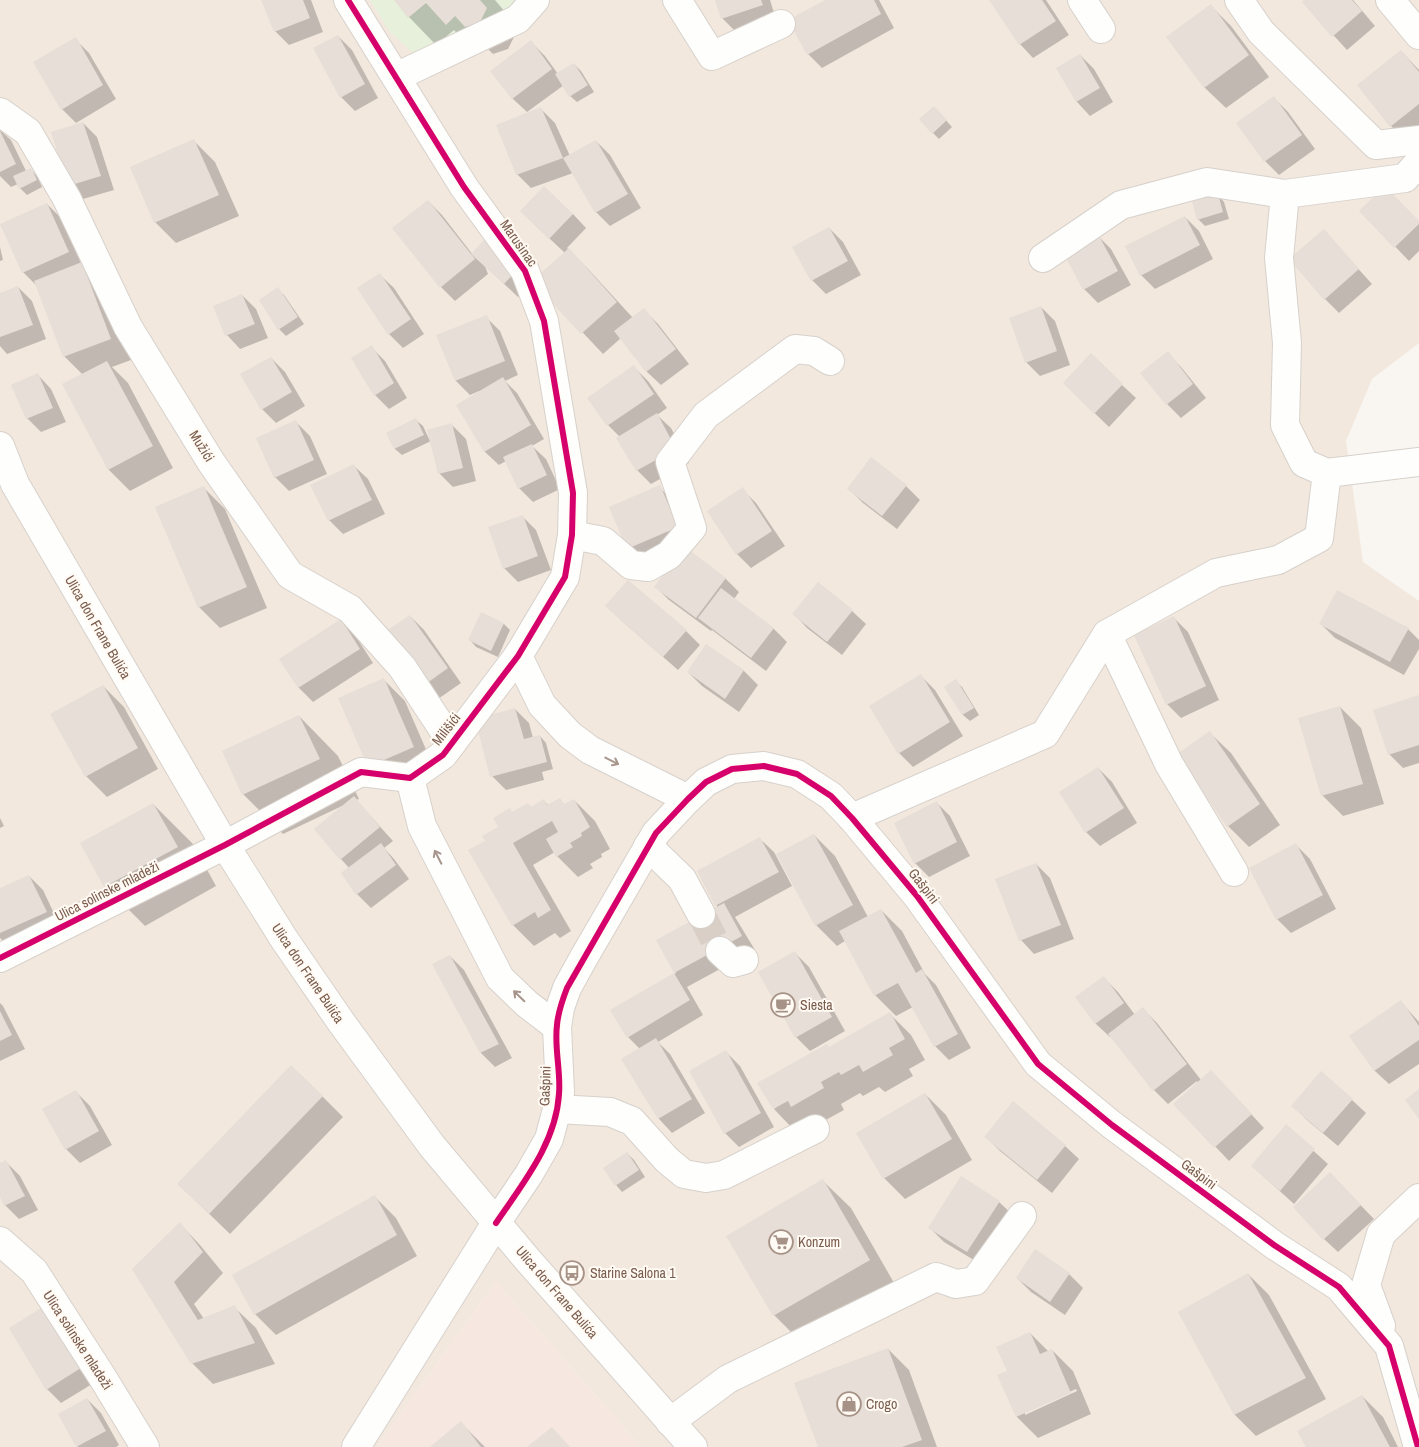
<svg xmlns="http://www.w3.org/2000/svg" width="1419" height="1447" viewBox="0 0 1419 1447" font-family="'Archivo Narrow',sans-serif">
<rect width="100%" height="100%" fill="#f9f5f0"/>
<polygon fill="#f2e8de" points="0,0 1419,0 1419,343 1372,379 1346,441 1363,562 1419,601 1419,1447 641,1447 496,1282 377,1447 0,1447"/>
<polygon fill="#f6e8e1" points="496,1282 641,1447 377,1447"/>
<polygon fill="#e7f0db" points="370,0 515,0 508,9 474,28 413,53 389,31"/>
<g fill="#0003" fill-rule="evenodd">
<polygon points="263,0 311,0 323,32 289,45 275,31"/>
<polygon points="396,0 495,0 512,20 505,26 514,37 508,49 493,54 483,44 474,51 454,30 436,45 409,17"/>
<polygon points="716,0 770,0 776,19 736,32 722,18"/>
<polygon points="827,0 879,0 894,28 822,68 808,54 790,21"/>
<polygon points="990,0 1046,0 1069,35 1033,58 1020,44"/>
<polygon points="1306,0 1353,0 1375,26 1347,50 1303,2"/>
<polygon points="1210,5 1231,26 1269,77 1226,108 1205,88 1168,38"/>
<polygon points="338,36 352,50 378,98 355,111 341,97"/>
<polygon points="75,39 89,53 116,99 76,123 62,109"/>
<polygon points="531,42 545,56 558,74 574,64 581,71 594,92 577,102 570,96 564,85 527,112 513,99 492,71"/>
<polygon points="1401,51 1419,70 1419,129 1405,140 1391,126 1358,85"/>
<polygon points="1080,55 1094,69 1113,102 1090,116 1077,102"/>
<polygon points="1274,98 1288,112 1315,149 1279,175 1265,161"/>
<polygon points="934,107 952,127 939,139 933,133"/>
<polygon points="541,109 555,123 570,156 596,141 610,155 641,208 610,226 596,212 573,173 531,188 517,174"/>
<polygon points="83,123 97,137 114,190 83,199 69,185"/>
<polygon points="0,130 11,140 26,171 30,169 37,176 42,187 27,195 20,188 18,184 11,187 0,176"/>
<polygon points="194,141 215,162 239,216 176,243 155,222"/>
<polygon points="1218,195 1224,202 1229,219 1205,226 1198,219"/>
<polygon points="428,201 442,215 473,255 531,284 518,297 485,266 488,274 455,301 441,287"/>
<polygon points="47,204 61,218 81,263 102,285 131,360 112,367 128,383 173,468 130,491 109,470 64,385 83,375 64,356 37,286 23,272"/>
<polygon points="1361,211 1419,222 1419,251 1409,261"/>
<polygon points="573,214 586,228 567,248 589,270 633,318 644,310 658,324 689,364 661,385 647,372 621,338 603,354 534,281 565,253 535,225"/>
<polygon points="1185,217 1199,231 1213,259 1155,289 1141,275"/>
<polygon points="829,228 843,242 861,275 826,294 812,280"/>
<polygon points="1324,231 1372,284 1339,313 1325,299 1291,259"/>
<polygon points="1097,235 1111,249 1131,285 1098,303 1084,289"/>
<polygon points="0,247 3,260 0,261"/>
<polygon points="380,275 394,288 424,334 403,348 389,334"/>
<polygon points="18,287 32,301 46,339 7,354 0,346 0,294"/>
<polygon points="277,289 284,295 304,324 286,336 279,329"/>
<polygon points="242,295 256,309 268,338 240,349 227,335"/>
<polygon points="1041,307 1055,321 1070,365 1040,376 1026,362"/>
<polygon points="486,317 500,331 518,375 505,381 517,393 544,439 532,446 546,459 560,489 533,502 519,488 506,461 499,465 485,452 458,405 479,393 479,391 470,395 456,381 438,336"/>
<polygon points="371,347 385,361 407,398 389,409 375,395"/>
<polygon points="1167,353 1181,367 1206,398 1181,418 1167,404"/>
<polygon points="271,358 285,372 305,406 276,423 262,409"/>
<polygon points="634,367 648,381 667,408 657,415 671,428 689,463 651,484 637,470 620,437 608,425 589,398"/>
<polygon points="38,375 51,389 66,422 41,432 27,418"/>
<polygon points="1122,385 1136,398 1109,427 1078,397"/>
<polygon points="416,420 423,426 430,441 452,425 466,439 476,481 453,487 439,473 431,441 402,455 395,449 387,433"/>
<polygon points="296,422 310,436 327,474 289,491 275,477"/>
<polygon points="354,466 368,479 385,514 343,534 329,520"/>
<polygon points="906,486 920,500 897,529 863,503 849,489"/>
<polygon points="659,487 673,501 691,541 642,562 628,548"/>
<polygon points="204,488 225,509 267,608 220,628 199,607"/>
<polygon points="742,489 756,503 785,546 751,568 737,554 709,511"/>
<polygon points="522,516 536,530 551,570 518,582 504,568"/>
<polygon points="725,578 739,592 734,599 773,628 787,642 766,671 712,630 711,631 669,600 656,587"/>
<polygon points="607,606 686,631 700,645 678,670 621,620"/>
<polygon points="852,611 866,624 842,655 807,628 794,614"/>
<polygon points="410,616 424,630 461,683 438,699 424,685"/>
<polygon points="1174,618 1188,632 1219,700 1181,718 1167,704 1135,636"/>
<polygon points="341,621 355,635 373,663 313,702 299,688 280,659"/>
<polygon points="504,624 510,630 498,657 476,647 470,640"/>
<polygon points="1321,624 1408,629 1419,640 1419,649 1404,675 1335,638"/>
<polygon points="706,645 744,671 758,685 739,712 702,686 688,672"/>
<polygon points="921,676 935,690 963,736 913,767 899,753"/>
<polygon points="384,680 405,701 434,768 369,766"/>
<polygon points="955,681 962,687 979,715 970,721 963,715 945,687"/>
<polygon points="103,686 124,707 158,769 107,797 86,776"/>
<polygon points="1419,696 1419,763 1403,768 1389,754"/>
<polygon points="1340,707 1361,728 1384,804 1343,816 1322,795"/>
<polygon points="515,709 529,723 533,738 540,736 546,743 553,769 542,772 544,780 506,790 492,776"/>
<polygon points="299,716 338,756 359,799 356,800 393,841 384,848 394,859 409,879 371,908 357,894 349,868 341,859 342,806 283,834 243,794"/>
<polygon points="1210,733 1231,753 1280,825 1249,847 1228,826"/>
<polygon points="1098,768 1112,782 1137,823 1100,846 1086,832"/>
<polygon points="559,799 565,805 574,800 595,821 610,849 601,854 602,857 590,864 593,868 578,877 557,856 555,852 533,865 571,931 560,938 555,933 534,946 513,925 487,841 513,813 528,804 532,808 544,801 549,806"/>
<polygon points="936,802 950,816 970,856 929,877 915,863"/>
<polygon points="153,804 193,844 216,886 145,926 105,886"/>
<polygon points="0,818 4,826 0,828"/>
<polygon points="814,835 835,856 868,917 881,910 902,931 925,974 936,985 971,1048 949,1060 935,1046 913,1007 896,1016 875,995 845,941 837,946 816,925"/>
<polygon points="760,839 774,852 792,886 735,917 755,950 687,987 703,1015 658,1042 670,1054 705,1113 672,1133 659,1119 640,1049 628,1037 612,1011 676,973 658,941 718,908 698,871"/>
<polygon points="1296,845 1310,859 1336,909 1291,933 1277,919"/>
<polygon points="1036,864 1050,878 1074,939 1034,954 1021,940"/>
<polygon points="29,876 43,890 60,926 10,948 0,938 0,889"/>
<polygon points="795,953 809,967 845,1031 810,1051 796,1037"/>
<polygon points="450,956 464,970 512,1058 495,1067 481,1053 434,965"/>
<polygon points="1104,978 1118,992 1135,1015 1143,1009 1157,1023 1201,1080 1224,1085 1264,1128 1229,1161 1175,1104 1198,1083 1197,1081 1168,1104 1154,1090 1112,1036 1110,1037 1096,1024 1077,998"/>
<polygon points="1401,1002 1419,1022 1419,1064 1389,1084 1375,1071 1351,1036"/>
<polygon points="0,1003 3,1006 25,1049 0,1061"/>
<polygon points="890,1014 911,1035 925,1060 909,1069 913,1076 885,1092 879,1087 863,1096 860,1093 841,1104 844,1110 813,1127 794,1130 774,1109"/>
<polygon points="726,1052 740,1066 774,1127 739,1147 725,1133"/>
<polygon points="76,1092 90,1106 112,1145 80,1163 66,1149"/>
<polygon points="925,1094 946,1115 972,1160 905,1199 884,1178 858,1134"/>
<polygon points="322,1096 343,1117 230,1234 200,1205"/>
<polygon points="1352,1100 1366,1113 1338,1146 1307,1120 1293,1106"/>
<polygon points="1286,1126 1328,1164 1294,1204 1252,1166"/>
<polygon points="986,1137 1065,1146 1079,1159 1052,1193 1000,1151"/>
<polygon points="627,1153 634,1160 645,1177 622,1192 616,1185"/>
<polygon points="6,1162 20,1176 38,1210 19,1219 5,1205 0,1194 0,1165"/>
<polygon points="823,1181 851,1208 897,1288 802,1343 774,1315"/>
<polygon points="1344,1188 1374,1219 1338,1252 1324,1239"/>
<polygon points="375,1197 396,1218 417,1256 276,1335 255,1314"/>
<polygon points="999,1202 1013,1215 982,1265 944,1242 930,1228"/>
<polygon points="180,1224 200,1245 223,1273 194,1304 204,1319 234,1307 256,1328 275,1364 213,1384 192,1363 134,1269"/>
<polygon points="1069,1274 1083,1288 1065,1315 1031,1292 1017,1278"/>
<polygon points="1248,1274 1269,1295 1326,1399 1256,1436 1235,1415 1180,1312"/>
<polygon points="60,1320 97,1381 61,1403 47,1389"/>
<path d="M1030 1333 1049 1352 1052 1350 1073 1371 1091 1414 1038 1438 1017 1417 999 1376 1009 1371ZM1076 1389 1077 1391 1025 1415V1412Z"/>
<polygon points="888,1349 909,1370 937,1447 819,1447"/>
<polygon points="1362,1396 1383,1417 1398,1447 1307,1447"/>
<polygon points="87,1399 101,1413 119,1445 116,1447 78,1447 60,1415"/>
<polygon points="461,1423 485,1447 432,1447"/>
</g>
<g fill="#e6ded7">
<polygon points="261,0 303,0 310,18 274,32"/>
<polygon points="394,0 480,0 487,8 480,22 465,27 455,16 446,25 426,3 408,18"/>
<polygon points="715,0 761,0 763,5 721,19"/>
<polygon points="825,0 874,0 881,14 807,55 788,20"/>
<polygon points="989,0 1042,0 1056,21 1019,45"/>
<polygon points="1304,0 1352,0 1362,11 1332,37 1302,2"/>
<polygon points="1211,4 1249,55 1204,88 1166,37"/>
<polygon points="338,35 365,84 340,98 313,48"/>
<polygon points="76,37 103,85 61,110 33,62"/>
<polygon points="531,40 552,69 512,99 490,71"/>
<polygon points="1401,50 1419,72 1419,104 1390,127 1357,85"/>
<polygon points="1080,54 1100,88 1076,102 1056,68"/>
<polygon points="574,63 588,85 569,97 555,74"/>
<polygon points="1274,96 1302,135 1264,162 1236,123"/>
<polygon points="934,106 947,120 932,134 919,119"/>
<polygon points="541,107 563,158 516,175 496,125"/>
<polygon points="83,122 101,176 68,186 51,132"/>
<polygon points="0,131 16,164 0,172"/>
<polygon points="194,139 219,195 154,223 130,167"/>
<polygon points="596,140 628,194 595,213 563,158"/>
<polygon points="31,168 37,180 19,189 13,176"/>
<polygon points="544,186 573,214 549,239 520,211"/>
<polygon points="1385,186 1419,221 1419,224 1394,248 1359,211"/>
<polygon points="1218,194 1223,212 1197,220 1192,201"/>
<polygon points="428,200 475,259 440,288 392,228"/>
<polygon points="47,203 69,252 22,273 0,224"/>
<polygon points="1185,216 1200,245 1140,276 1125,246"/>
<polygon points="829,227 848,261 811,281 792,247"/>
<polygon points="1324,229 1359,269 1324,300 1289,259"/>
<polygon points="1098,234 1118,271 1083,290 1063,252"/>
<polygon points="485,239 518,269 504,284 471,254"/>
<polygon points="569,248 617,302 581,334 532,281"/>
<polygon points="82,262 111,339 63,357 34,281"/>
<polygon points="380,273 411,319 388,335 357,288"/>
<polygon points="18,286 33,325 0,337 0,293"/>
<polygon points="278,287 298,317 278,330 259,300"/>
<polygon points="242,294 255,324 225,336 213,306"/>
<polygon points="1041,306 1057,351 1025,363 1009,318"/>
<polygon points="644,308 676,349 646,372 614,331"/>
<polygon points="487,315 505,361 455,381 436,335"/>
<polygon points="372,345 394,383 374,396 351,358"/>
<polygon points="1168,351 1193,384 1166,405 1140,373"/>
<polygon points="1091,353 1123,384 1094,414 1063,383"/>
<polygon points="271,357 292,392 261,410 240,374"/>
<polygon points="107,361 153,446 108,470 62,384"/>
<polygon points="634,365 654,394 607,426 587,398"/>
<polygon points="38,373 53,408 26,419 11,385"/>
<polygon points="503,377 531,425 484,452 456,405"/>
<polygon points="657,413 676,449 636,471 616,438"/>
<polygon points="416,418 424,435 394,449 386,433"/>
<polygon points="296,420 314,460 274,478 256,438"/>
<polygon points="452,423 463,468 438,474 427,430"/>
<polygon points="532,444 547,475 518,489 503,457"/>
<polygon points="871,457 907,485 882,516 847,489"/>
<polygon points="354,464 372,500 328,521 310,485"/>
<polygon points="660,485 678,527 627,549 609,507"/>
<polygon points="204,486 247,587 198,608 155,507"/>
<polygon points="743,487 772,531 736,555 707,511"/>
<polygon points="523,515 538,556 503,569 488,527"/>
<polygon points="684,546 726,578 696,618 654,587"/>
<polygon points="628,580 687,630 663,657 605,606"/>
<polygon points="818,582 853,610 827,642 792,614"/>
<polygon points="721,588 774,628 751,658 698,618"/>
<polygon points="1337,590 1409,628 1390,662 1319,624"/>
<polygon points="481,612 504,623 491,651 468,640"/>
<polygon points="410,615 448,668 423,686 385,632"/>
<polygon points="1174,616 1206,686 1166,705 1134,635"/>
<polygon points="341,619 360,649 298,688 279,659"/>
<polygon points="706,644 744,670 725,699 687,672"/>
<polygon points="921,674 950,722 898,754 869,706"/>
<polygon points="384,678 414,747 368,767 338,698"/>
<polygon points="956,679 974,708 962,715 944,687"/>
<polygon points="103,685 138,748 85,777 50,714"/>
<polygon points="1419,695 1419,745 1388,755 1373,710"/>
<polygon points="1340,706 1363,784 1321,796 1298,718"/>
<polygon points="515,708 524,739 540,735 547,762 490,777 475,719"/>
<polygon points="299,715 320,759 242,795 222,751"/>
<polygon points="1210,731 1260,804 1227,827 1177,754"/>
<polygon points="1098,767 1124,808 1085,833 1059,792"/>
<polygon points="354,796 380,827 340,860 314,829"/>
<polygon points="560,798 564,804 574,799 590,827 581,833 582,836 570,843 573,847 556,857 546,839 558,832 552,821 513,843 551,910 538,918 535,912 512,926 468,850 485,841 482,836 498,827 493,818 510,808 512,812 528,803 531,807 544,799 547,805"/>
<polygon points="937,801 957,842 914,864 894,823"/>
<polygon points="153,803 178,847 104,887 80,843"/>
<polygon points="814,834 853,905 815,926 776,854"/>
<polygon points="760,837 779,872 715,906 697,871"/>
<polygon points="381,843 396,865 356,895 341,873"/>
<polygon points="1296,843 1323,895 1276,920 1249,868"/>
<polygon points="1036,863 1061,925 1019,941 995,879"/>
<polygon points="29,875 47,912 0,933 0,888"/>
<polygon points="724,903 742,936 674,973 656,940"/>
<polygon points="881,909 916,973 922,969 958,1034 934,1047 898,983 874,996 839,931"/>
<polygon points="795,951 832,1017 795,1038 758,972"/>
<polygon points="450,955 499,1044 480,1053 432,964"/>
<polygon points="674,973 690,1000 627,1038 610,1010"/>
<polygon points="1104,976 1124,1003 1095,1024 1075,997"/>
<polygon points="1401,1000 1419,1026 1419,1040 1374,1071 1349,1036"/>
<polygon points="1143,1007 1187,1064 1153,1091 1108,1034"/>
<polygon points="0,1011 12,1035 0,1041"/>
<polygon points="890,1012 905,1039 889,1048 893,1055 863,1072 859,1065 841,1075 839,1072 821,1082 824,1088 791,1107 788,1101 773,1109 757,1083 827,1044 829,1047"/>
<polygon points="656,1038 692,1099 658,1119 621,1059"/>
<polygon points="726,1050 761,1113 724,1134 689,1071"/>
<polygon points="291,1065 323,1096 209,1214 177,1184"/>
<polygon points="1211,1070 1252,1114 1214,1148 1173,1104"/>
<polygon points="1321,1071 1353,1099 1323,1133 1291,1106"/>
<polygon points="1419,1089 1419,1119 1405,1100"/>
<polygon points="76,1090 99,1131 65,1150 42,1109"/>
<polygon points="925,1093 952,1139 883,1179 856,1133"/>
<polygon points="1013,1101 1066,1145 1037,1180 984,1137"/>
<polygon points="1286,1124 1315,1149 1280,1191 1251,1166"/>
<polygon points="627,1152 639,1170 615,1186 603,1168"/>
<polygon points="6,1160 25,1196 4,1206 0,1197 0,1163"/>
<polygon points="1330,1172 1361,1205 1323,1240 1293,1207"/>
<polygon points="961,1176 1000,1201 967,1252 928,1228"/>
<polygon points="823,1179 870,1260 773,1316 726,1236"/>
<polygon points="375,1195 397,1235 254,1315 232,1275"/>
<polygon points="180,1222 203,1252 174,1282 198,1320 235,1305 255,1343 191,1364 132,1269"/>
<polygon points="1035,1249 1070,1273 1050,1302 1016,1278"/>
<polygon points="1248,1273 1306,1378 1234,1415 1178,1312"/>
<polygon points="46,1305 84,1366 46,1390 9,1328"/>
<polygon points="1030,1332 1040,1354 1052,1349 1071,1393 1016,1417 997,1375 1007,1371 996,1347"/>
<polygon points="888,1348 922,1440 902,1447 818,1447 794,1383"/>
<polygon points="1362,1395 1390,1447 1306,1447 1297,1431"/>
<polygon points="87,1398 106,1431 76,1447 58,1414"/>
<polygon points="461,1421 481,1447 430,1447"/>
<polygon points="552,1427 570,1447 527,1447"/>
</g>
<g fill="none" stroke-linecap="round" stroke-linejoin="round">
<polyline stroke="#d9cfc7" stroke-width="28" stroke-dasharray="28 14" stroke-linecap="butt" points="701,914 720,951"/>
<g stroke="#d7d1cb" stroke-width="30">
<g id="minor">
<polyline points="677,0 712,56 781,24"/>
<polyline points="1082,0 1101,29"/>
<polyline points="1239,0 1261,32 1376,145 1419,140"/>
<polyline points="1390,0 1419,35"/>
<polyline points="396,77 518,19 535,0"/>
<polyline points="0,112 28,132 67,199 128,327 211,462 290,575 350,609 402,667 452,743"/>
<polyline points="1043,258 1121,205 1207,182 1285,194"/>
<polyline points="0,446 15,484 225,845 284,939 341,1022 432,1146 527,1259 693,1447"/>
<polyline points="1327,473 1304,463 1285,425 1287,343 1279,258 1285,194 1405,178 1419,162"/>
<polyline points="572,535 603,541 631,565 648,567 669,555 692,528 670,462 706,415 795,349 814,351 830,361"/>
<polyline points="1107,634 1169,764 1234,872"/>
<polyline points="518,656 542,705 570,735 590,750 688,799"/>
<polyline points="410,778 422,826 500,978 527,1004 557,1027"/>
<polyline points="852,818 1045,734 1107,634 1216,573 1278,560 1319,538 1327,473 1419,462"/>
<polyline points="648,846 682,879 701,914"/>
<polyline points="720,951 733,963 744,960"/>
<polyline points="0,958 225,845 361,772 410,778 443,755 518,656 565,577 572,535 573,493 544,321 525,271 464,187 348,0"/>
<polyline points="557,1109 610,1112 632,1121 667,1160 684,1174 706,1178 724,1175 815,1129"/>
<polyline points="0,1241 34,1271 101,1375 145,1447"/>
<polyline points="1381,1326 1366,1285 1381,1234 1419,1198"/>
<polyline points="670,1422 728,1379 936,1277 956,1284 975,1281 1022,1216"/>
<polyline points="356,1447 496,1223 529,1174 549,1139 557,1109 560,1092 557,1027 560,1008 567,988 583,959 656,833 688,799 706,782 732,769 764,766 797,774 831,796 852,818 917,896 1038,1064 1112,1125 1274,1245 1339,1287 1389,1346 1418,1447"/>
</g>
</g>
<use href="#minor" stroke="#fefefd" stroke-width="28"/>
<g stroke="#fffaf3" stroke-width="9">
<g id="cycleway">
<polyline points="0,958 225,845 361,772 410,778 443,755 518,656 565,577 572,535 573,493 544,321 525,271 464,187 348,0"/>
<path d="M496 1223C523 1183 556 1143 559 1094 561 1071 554 1048 557 1025 558 1012 562 1001 567 988L656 833 688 799 706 782 732 769 764 766 797 774 831 796 852 818 917 896 1038 1064 1112 1125 1274 1245 1339 1287 1389 1346 1418 1447"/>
</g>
</g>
<use href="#cycleway" stroke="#d6006c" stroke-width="6"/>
</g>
<defs><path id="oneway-shaft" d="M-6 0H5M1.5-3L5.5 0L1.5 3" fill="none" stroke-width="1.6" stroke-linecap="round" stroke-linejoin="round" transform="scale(1.25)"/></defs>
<g stroke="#a8958b">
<use href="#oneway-shaft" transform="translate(612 761) rotate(27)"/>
<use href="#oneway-shaft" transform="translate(438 857) rotate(-117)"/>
<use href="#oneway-shaft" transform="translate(519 996) rotate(-136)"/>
</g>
<defs>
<g id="cafe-ring" transform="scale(1.25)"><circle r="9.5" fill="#fffaf3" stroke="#a69286" stroke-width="1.5"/><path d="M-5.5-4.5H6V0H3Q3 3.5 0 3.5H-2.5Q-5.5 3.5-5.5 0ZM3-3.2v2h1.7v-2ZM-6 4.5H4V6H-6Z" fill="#a69286"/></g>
<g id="supermarket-ring" transform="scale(1.25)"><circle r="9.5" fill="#fffaf3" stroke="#a69286" stroke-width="1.5"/><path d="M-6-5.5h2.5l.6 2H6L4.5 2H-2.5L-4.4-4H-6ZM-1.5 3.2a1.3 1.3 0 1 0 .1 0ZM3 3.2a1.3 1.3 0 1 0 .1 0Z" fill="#a69286"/></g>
<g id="bus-ring" transform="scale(1.25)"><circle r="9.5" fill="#fffaf3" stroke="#a69286" stroke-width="1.5"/><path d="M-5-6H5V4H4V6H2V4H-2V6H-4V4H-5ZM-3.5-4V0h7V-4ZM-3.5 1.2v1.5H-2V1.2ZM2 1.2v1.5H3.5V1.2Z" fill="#a69286"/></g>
<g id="shop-ring" transform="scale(1.25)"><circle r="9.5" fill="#fffaf3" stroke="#a69286" stroke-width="1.5"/><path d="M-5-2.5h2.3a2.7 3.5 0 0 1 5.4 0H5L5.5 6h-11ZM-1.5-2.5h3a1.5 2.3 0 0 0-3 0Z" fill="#a69286"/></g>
</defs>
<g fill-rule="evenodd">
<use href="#cafe-ring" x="783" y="1005"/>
<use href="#supermarket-ring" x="781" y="1242"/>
<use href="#bus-ring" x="572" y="1273"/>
<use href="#shop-ring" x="849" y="1404"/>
</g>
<g text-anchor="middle" stroke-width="4" stroke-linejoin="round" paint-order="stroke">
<g font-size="14" fill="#7a5c4d" stroke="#fffaf3">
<text transform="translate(519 243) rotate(55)" y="5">Marusinac</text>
<text transform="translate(202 446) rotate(58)" y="5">Mužići</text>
<text transform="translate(98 627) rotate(60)" y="5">Ulica don Frane Bulića</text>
<text transform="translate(446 729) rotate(-52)" y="5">Milišići</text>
<text transform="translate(924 886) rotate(52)" y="5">Gašpini</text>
<text transform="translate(107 891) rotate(-27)" y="5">Ulica solinske mladeži</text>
<text transform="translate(308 973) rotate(56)" y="5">Ulica don Frane Bulića</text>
<text transform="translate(545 1086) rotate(-88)" y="5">Gašpini</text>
<text transform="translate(1199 1174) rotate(37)" y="5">Gašpini</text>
<text transform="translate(557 1292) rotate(49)" y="5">Ulica don Frane Bulića</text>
<text transform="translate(78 1340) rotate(57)" y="5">Ulica solinske mladeži</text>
</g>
<g font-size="14" fill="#7a5c4d" stroke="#fffaf3" text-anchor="start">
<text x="800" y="1010">Siesta</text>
<text x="798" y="1247">Konzum</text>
<text x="590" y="1278">Starine Salona 1</text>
<text x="866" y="1409">Crogo</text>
</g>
</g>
</svg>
